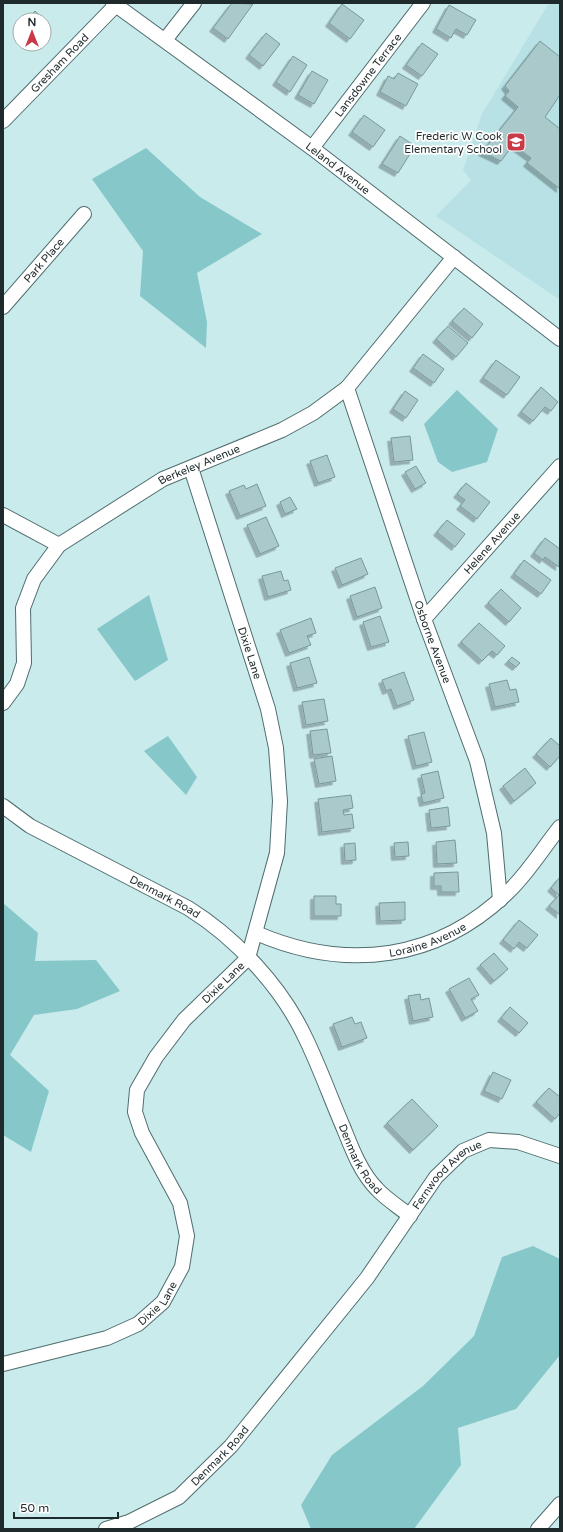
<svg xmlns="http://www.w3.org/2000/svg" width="563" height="1532" viewBox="0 0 563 1532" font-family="'Varela Round',sans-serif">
<defs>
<filter id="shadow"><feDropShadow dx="-3.5" dy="3.5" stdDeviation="0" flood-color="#0004"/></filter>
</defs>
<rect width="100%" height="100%" fill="#caebec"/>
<polygon fill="#b7e1e4" points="549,3 560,3 560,300 436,216 471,180 463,170 482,114"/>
<g fill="#86c7ca">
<polygon points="146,148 200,197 262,234 197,273 207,322 206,348 140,296 143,251 92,179"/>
<polygon points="457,390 498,429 487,462 452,472 438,462 424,424"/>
<polygon points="149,595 168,660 135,681 97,629"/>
<polygon points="168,736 197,777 186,795 144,751"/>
<polygon points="3,903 38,933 35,961 96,960 120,991 77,1009 34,1015 10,1055 49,1091 31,1152 3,1135"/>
<polygon points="533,1246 560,1259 560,1355 516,1409 458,1428 461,1465 414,1529 311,1529 301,1505 332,1455 423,1386 474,1336 502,1257"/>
</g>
<g fill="#a9c9cb" stroke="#79989a" filter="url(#shadow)">
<polygon points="232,3 253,4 228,39 213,28"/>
<polygon points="342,4 364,20 350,39 329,23"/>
<polygon points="449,5 476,20 467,35 456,29 451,38 436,29"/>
<polygon points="35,11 48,23 44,26 44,20 26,20"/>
<polygon points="266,33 280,44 263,66 249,55"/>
<polygon points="540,41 560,57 560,95 545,117 560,129 560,189 527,163 531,158 513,145 501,161 482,152 518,107 505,96 509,91 505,86"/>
<polygon points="422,43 438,54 422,76 406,65"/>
<polygon points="293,56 307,65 290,92 276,82"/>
<polygon points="312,71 328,80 314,104 298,95"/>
<polygon points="398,73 418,84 406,106 380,92 388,76 394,79"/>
<polygon points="364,115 385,130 373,147 352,132"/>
<polygon points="400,136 415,146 398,173 382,164"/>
<polygon points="464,308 483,324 472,338 452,321"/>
<polygon points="448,326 468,343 456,357 436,339"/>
<polygon points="423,354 444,369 434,383 413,368"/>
<polygon points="496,360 520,377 507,395 483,378"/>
<polygon points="541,387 558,402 551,411 545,407 533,421 521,412"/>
<polygon points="405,391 418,400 406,418 393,409"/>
<polygon points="410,436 413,460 394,462 391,438"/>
<polygon points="327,455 335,477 318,483 310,461"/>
<polygon points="416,466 426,483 415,489 405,472"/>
<polygon points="466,483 490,502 477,519 460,506 465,500 457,494"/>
<polygon points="257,484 266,506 240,516 229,491 244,485 246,489"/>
<polygon points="290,497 297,509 285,514 280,502"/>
<polygon points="266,517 279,546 260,554 247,525"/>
<polygon points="447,520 465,534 455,547 437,532"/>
<polygon points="545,538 560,549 559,567 545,557 543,560 534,553"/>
<polygon points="361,558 368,574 342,585 335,568"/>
<polygon points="524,560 551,580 541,594 514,574"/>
<polygon points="281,571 284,581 288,580 291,590 268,597 262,576"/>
<polygon points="375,587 382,608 357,617 350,596"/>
<polygon points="501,589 521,608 509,622 488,603"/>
<polygon points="380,616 389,642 371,647 363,622"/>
<polygon points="311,618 316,633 307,636 311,645 289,653 280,630"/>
<polygon points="479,623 505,646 497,655 492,651 482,661 461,642"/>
<polygon points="309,657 317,683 297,688 290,663"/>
<polygon points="512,657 520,663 516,667 508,661"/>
<polygon points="404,672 414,700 397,706 391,689 386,691 382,680"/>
<polygon points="507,680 510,690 516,689 519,702 495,707 489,684"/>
<polygon points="324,699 328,721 306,725 302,702"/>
<polygon points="327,729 331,753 313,755 310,731"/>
<polygon points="424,732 432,762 416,766 408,736"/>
<polygon points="551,738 560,746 560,756 550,767 536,754"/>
<polygon points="332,756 336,781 319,784 314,759"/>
<polygon points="525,768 536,783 514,801 503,786"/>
<polygon points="438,771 444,798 423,803 421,794 425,793 421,775"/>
<polygon points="351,795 353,808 343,810 344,815 352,814 354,828 322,832 318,799"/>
<polygon points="448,807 450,826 431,828 429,810"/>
<polygon points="455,840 457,863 437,864 436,842"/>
<polygon points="408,842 409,856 395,857 394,843"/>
<polygon points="355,843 356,860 345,861 344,844"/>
<polygon points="458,872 459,892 441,892 441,886 434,886 434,873"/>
<polygon points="560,877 560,915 549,906 559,895 551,888"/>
<polygon points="314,896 336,896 336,904 341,904 341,916 314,916"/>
<polygon points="405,902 405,920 380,921 379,903"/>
<polygon points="519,920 538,935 527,948 519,942 514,949 503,940"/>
<polygon points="494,953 508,969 494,981 480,965"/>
<polygon points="469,978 479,995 471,999 478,1011 465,1018 449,989"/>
<polygon points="420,994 421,1000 429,998 433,1017 413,1021 408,996"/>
<polygon points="510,1007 528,1023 519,1033 501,1018"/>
<polygon points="352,1017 355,1024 361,1022 367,1038 342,1047 333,1024"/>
<polygon points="493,1072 511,1080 502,1099 484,1091"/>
<polygon points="549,1088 560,1097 560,1113 555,1119 536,1102"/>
<polygon points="412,1099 438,1126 413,1150 387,1123"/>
</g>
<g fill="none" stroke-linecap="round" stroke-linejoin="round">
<g stroke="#4f6c6e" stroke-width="16">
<g id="minor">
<path id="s1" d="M113 3 312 148 560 339"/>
<polyline points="165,40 194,3"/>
<path id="s2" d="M3 121 116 5"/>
<path id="s3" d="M312 148 423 3"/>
<path id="s4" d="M3 307 84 214"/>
<path id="s5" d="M347 388 424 619 477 761 494 833 500 900"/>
<polyline points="3,515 59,545"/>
<path id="s6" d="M424 619 560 466"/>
<path id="s7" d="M3 703 17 684 24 663 23 608 34 579 59 545 163 479 282 430 313 413 347 388 454 257"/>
<path id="s8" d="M3 806 30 826 188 908C236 938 282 987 306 1039 320 1068 331 1099 344 1129 352 1149 361 1173 377 1189 386 1199 399 1207 410 1216"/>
<path id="s9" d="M256 933C346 972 438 961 509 891 528 873 543 848 560 827"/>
<path id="s10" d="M3 1364 107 1338 138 1324 163 1302 182 1267 187 1236 180 1203 142 1133 135 1112 137 1090 156 1057 184 1020 248 958 277 853 280 801 276 748 268 709 191 468"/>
<path id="s11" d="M106 1529 129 1522 179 1497 231 1446 367 1278 436 1177 463 1151 489 1140 518 1142 560 1156"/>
<polyline points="538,1529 560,1504"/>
</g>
</g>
<use href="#minor" stroke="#fff" stroke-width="14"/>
</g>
<defs>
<g id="school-square" transform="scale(1)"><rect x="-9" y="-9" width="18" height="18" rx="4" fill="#c93946" stroke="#fff"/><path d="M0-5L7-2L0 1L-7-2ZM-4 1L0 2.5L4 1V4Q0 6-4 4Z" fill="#fff"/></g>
</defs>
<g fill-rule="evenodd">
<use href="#school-square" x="516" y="142"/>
</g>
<g text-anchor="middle" stroke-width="3.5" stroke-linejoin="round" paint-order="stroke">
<g font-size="11" fill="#1e2a2b" stroke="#fff">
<text dy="4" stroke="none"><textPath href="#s2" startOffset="81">Gresham Road</textPath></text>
<text dy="4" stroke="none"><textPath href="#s3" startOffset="92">Lansdowne Terrace</textPath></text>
<text dy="4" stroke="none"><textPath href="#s1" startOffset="279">Leland Avenue</textPath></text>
<text dy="4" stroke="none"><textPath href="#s4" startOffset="62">Park Place</textPath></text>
<text dy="4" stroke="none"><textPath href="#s7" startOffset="336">Berkeley Avenue</textPath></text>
<text dy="4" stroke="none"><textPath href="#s6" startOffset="102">Helene Avenue</textPath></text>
<text dy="4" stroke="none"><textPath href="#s5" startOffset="268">Osborne Avenue</textPath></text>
<text transform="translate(250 653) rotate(72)" y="4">Dixie Lane</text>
<text dy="4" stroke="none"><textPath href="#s8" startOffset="186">Denmark Road</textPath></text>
<text dy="4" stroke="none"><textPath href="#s9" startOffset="177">Loraine Avenue</textPath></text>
<text dy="4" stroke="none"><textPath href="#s10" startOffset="542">Dixie Lane</textPath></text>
<text dy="4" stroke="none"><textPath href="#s8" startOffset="522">Denmark Road</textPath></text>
<text dy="4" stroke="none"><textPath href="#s11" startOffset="501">Fernwood Avenue</textPath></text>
<text dy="4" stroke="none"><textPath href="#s10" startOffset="170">Dixie Lane</textPath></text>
<text dy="4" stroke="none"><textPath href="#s11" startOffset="138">Denmark Road</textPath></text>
</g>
<g font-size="11" fill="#1e2a2b" stroke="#fff" text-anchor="end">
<text x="502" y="140">Frederic W Cook<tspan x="502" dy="13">Elementary School</tspan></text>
</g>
</g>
<rect width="563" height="1532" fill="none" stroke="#1e2a2b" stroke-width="8"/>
<g transform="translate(32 32)"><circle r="19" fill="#ffffff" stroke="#a5aaaa"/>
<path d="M0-3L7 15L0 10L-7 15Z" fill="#c93946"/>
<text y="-6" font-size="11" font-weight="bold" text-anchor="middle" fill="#1e2a2b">N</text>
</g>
<path d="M14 1512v6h104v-6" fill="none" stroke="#1e2a2b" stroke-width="2"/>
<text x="20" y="1512" font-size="12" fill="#1e2a2b" stroke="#ffffff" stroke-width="3" paint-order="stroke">50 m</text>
</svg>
